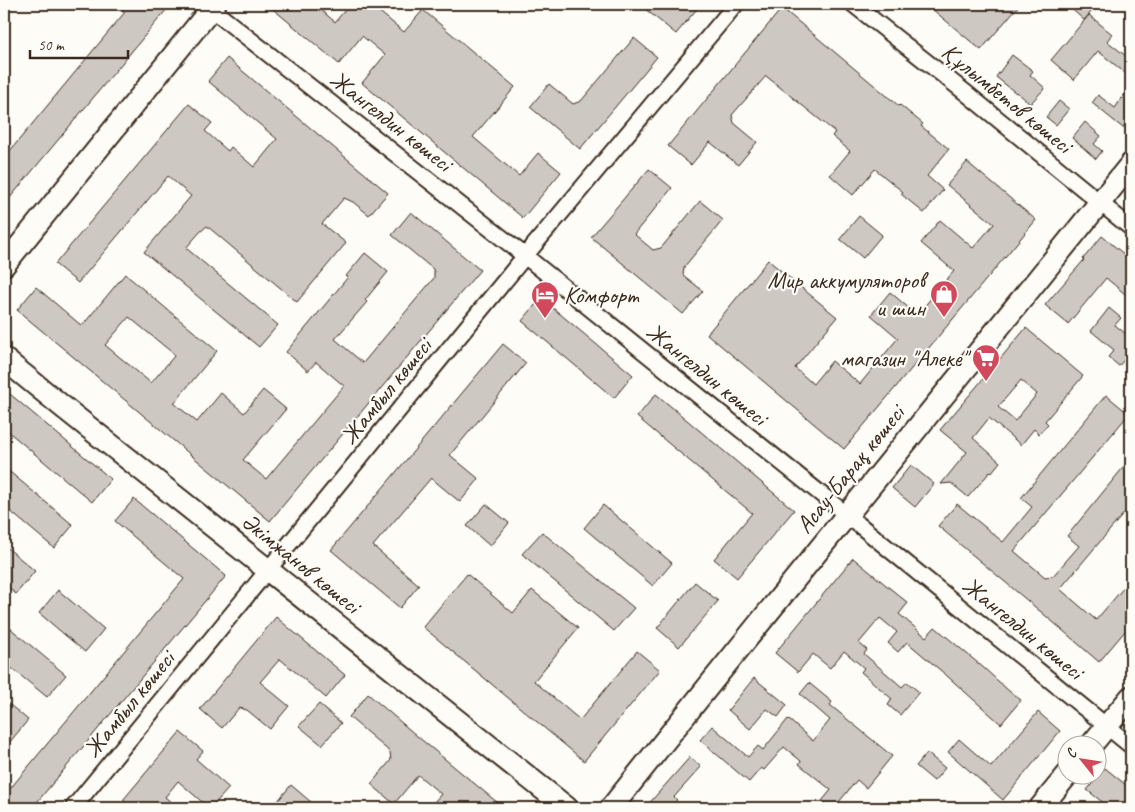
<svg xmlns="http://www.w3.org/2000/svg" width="1135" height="812" viewBox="0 0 1135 812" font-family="Caveat,sans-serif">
<rect width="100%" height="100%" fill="#fdfcf7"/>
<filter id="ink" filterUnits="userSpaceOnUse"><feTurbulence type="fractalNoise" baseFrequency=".02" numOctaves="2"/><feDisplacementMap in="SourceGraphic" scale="10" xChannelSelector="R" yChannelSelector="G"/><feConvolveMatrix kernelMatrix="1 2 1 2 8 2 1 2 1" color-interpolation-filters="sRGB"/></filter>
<g filter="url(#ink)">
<g fill="#cdc8c2" stroke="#3b2a1e" fill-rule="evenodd">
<polygon points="115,4 161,4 167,9 4,205 4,158 125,12"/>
<polygon points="267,4 314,4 335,22 350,4 370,4 404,32 423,10 515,87 473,137 519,176 538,153 561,172 523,218 362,83 385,55 362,36 339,64"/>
<polygon points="639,4 701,4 676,34"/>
<polygon points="926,4 1020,4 981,50"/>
<polygon points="1066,4 1098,4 1084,20"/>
<polygon points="782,8 899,106 900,105 923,124 921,126 949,149 927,176 943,190 924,213 901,194 903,192 875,169 853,195 830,175 850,151 832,136 835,132 766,76 732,115 734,123 757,142 738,165 710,142 691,165 668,146"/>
<polygon points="1089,15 1112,34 1107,41 1131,60 1131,78 1098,51 1074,80 1051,60"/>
<polygon points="634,38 657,57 580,149 530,107 549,84 573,104 581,101"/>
<polygon points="1012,55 1033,71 1030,75 1045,88 1030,104 1017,92 1016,93 996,77"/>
<polygon points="227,58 388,193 369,215 353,202 344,198 322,224 346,243 297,302 207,226 200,232 186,248 278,325 259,347 144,252 191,196 168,176 78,283 55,264 189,104 212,123 205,131 228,151 231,147 254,167 277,139 208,81"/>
<polygon points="1131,85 1131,117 1123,128 1092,103 1098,95 1115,108"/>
<polygon points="1059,101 1069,109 1056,125 1046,117"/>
<polygon points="1085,122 1101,136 1094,144 1102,151 1096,159 1072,138"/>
<polygon points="967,162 1036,220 844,449 707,334 768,260 837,317 795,368 813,384 832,361 860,384 898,338 871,315 890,292 917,315 954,271 921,243 940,220 973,248 994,224 947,185"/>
<polygon points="649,169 672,188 634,234 653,250 661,248 700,201 723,220 684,267 683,275 703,291 683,314 591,237"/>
<path d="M411 212 480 270 270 521 17 310 36 287 82 326 125 274 217 351 174 403 197 422 221 393 244 413 263 390 286 409 243 460 266 479 344 386 316 362 308 371 286 352 348 277 346 276 365 253 388 272 365 300 367 302 335 339 363 363 434 278V270L392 235ZM129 317 175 355 151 383 105 345Z"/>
<polygon points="859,216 882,235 863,258 840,239"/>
<polygon points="1102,236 1131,260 1131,299 1106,278 1068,324 1045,305 1084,260 1083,259"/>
<polygon points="541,298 633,375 614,398 522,321"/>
<polygon points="1109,308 1121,318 1115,325 1131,338 1131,351 1119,366 1108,357 1114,350 1091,331"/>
<path d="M1026 328 1083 376 1045 421 1048 424 1039 434 1034 429 1021 445 989 418 973 438 1000 462 991 473 990 472 968 497 951 483 941 484 967 452 940 430ZM1021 380 1037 394 1015 421 998 407Z"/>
<polygon points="503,344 526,363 450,455 479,479 460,502 431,478 373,546 419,585 400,608 331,550"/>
<polygon points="4,389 111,479 92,502 4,428"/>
<polygon points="656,394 794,510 737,578 714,559 752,513 637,417"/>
<polygon points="1106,395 1129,414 1014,551 1045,577 1053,576 1079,546 1067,536 1131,458 1131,505 1060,589 1096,620 1131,579 1131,624 1099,662 1053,622 938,526 957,504 1003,542 1032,507 1021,498"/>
<polygon points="911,465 934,484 915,507 892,488"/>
<polygon points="4,467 73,525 54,548 4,506"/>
<polygon points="134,499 226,576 32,808 4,808 4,796 184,579 115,521"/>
<polygon points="486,504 509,523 490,546 467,526"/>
<polygon points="603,505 672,563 653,586 584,528"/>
<polygon points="542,532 634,608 614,631 522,554"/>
<polygon points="4,545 35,571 16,594 4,584"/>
<polygon points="853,558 908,603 899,614 926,637 935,627 985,669 1010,692 1021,700 1001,724 946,675 907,642 898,652 888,643 897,632 880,618 859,643 867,650 864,654 902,687 907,682 919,692 900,715 888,705 892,699 861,672 864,668 844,651 830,668 813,654 798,672 775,653"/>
<polygon points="467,574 513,613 532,590 578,628 534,681 580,720 637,651 660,670 584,761 423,627"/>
<polygon points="695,582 718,601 679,647 657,628"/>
<polygon points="58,590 104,629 85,652 39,613"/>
<polygon points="276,617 345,675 326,698 280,659 260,682 289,706 270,729 247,710 239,708 222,728 200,709"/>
<polygon points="4,623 66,675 47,697 4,662"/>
<polygon points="754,678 787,705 778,717 767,709 750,729 728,710"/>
<polygon points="809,683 832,702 830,705 892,756 866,788 857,780 834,808 831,808 822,801 831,790 799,764 801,761 784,747 764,770 761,768 749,782 700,740 712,726 748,757 758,746 763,750 788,719 813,741 830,720 800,694"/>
<polygon points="368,694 417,736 504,808 429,808 441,794 418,775 394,804 371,784 391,760 390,752 349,717"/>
<polygon points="4,700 28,720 4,749"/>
<polygon points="319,704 341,723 322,745 299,726"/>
<polygon points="1038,712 1060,731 1003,800 948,752 959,739 991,767"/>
<polygon points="180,732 203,751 196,759 229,788 211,808 209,808 178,781 165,797 178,808 133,808 123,800"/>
<polygon points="927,753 945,768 934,781 916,766"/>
<polygon points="690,757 701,767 674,797 677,800 670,808 645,808"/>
<polygon points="1105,768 1131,789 1131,808 1110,808 1087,790"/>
<polygon points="291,785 318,808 272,808"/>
</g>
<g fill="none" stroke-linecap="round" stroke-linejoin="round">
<g stroke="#3b2a1e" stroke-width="19">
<g id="street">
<polyline points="205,4 525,256 847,515 1131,746"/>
<polyline points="853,4 966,93 1131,228"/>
<polyline points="73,808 525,256 736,4"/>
</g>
</g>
<g stroke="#3b2a1e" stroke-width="25">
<g id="secondary">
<polyline points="4,265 215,4"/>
<polyline points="4,359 63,407 567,808"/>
<polyline points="1092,744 1131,697"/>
<polyline points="611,808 715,678 1131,164"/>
<polyline points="1040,808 1068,774"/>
</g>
</g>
<use href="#street" stroke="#fdfcf7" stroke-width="15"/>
<use href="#secondary" stroke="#fdfcf7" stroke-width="21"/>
</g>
</g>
<defs>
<g id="shop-pin" transform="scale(1.4375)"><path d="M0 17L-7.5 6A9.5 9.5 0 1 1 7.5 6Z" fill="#d1495b" stroke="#fdfcf7"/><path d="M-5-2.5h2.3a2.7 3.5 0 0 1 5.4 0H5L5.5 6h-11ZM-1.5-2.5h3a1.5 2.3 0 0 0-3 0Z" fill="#fff"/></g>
<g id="hotel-pin" transform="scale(1.4375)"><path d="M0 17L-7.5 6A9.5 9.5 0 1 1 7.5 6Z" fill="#d1495b" stroke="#fdfcf7"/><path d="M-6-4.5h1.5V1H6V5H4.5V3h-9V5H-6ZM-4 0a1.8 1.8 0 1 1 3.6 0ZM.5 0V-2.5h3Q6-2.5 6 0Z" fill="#fff"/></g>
<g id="supermarket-pin" transform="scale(1.4375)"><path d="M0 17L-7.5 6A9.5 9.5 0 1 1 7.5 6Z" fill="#d1495b" stroke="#fdfcf7"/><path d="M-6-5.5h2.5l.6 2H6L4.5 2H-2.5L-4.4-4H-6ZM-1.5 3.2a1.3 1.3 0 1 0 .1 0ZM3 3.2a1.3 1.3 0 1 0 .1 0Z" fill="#fff"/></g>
</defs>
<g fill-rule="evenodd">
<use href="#shop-pin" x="944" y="294"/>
<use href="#hotel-pin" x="545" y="295"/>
<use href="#supermarket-pin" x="986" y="358"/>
</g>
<g text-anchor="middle" stroke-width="4.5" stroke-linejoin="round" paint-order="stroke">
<g font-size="24" fill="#3b2a1e" stroke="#fdfcf7">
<text transform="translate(1007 98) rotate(39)" y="8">Құлымбетов көшесі</text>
<text transform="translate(391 121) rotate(38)" y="8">Жангелдин көшесі</text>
<text transform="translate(707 374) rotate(39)" y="8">Жангелдин көшесі</text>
<text transform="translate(386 391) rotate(-51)" y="8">Жамбыл көшесі</text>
<text transform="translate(850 469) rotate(-51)" y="8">Асау-Барақ көшесі</text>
<text transform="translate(301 563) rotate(39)" y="8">Әкімжанов көшесі</text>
<text transform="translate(1023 628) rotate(39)" y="8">Жангелдин көшесі</text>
<text transform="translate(129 704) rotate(-51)" y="8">Жамбыл көшесі</text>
</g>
<g font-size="24" fill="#3b2a1e" stroke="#fdfcf7" text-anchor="end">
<text x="925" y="288">Мир аккумуляторов<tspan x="925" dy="28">и шин</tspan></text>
<text x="564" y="303" text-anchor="start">Комфорт</text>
<text x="967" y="366">магазин "Алеке"</text>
</g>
</g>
<rect width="1135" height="812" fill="none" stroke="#fdfcf7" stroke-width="20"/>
<rect x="10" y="10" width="1115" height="792" fill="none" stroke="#3b2a1e" stroke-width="2" filter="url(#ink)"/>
<g transform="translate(1082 760) rotate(300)"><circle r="24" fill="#fdfcf7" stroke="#afa8a0"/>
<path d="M0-4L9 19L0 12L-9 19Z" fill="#d1495b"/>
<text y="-8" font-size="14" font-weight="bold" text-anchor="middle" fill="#3b2a1e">С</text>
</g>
<path d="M30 50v8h98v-8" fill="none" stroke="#3b2a1e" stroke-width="2.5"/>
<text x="38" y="50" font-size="15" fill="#3b2a1e" stroke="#fdfcf7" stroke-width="4" paint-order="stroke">50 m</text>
</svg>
